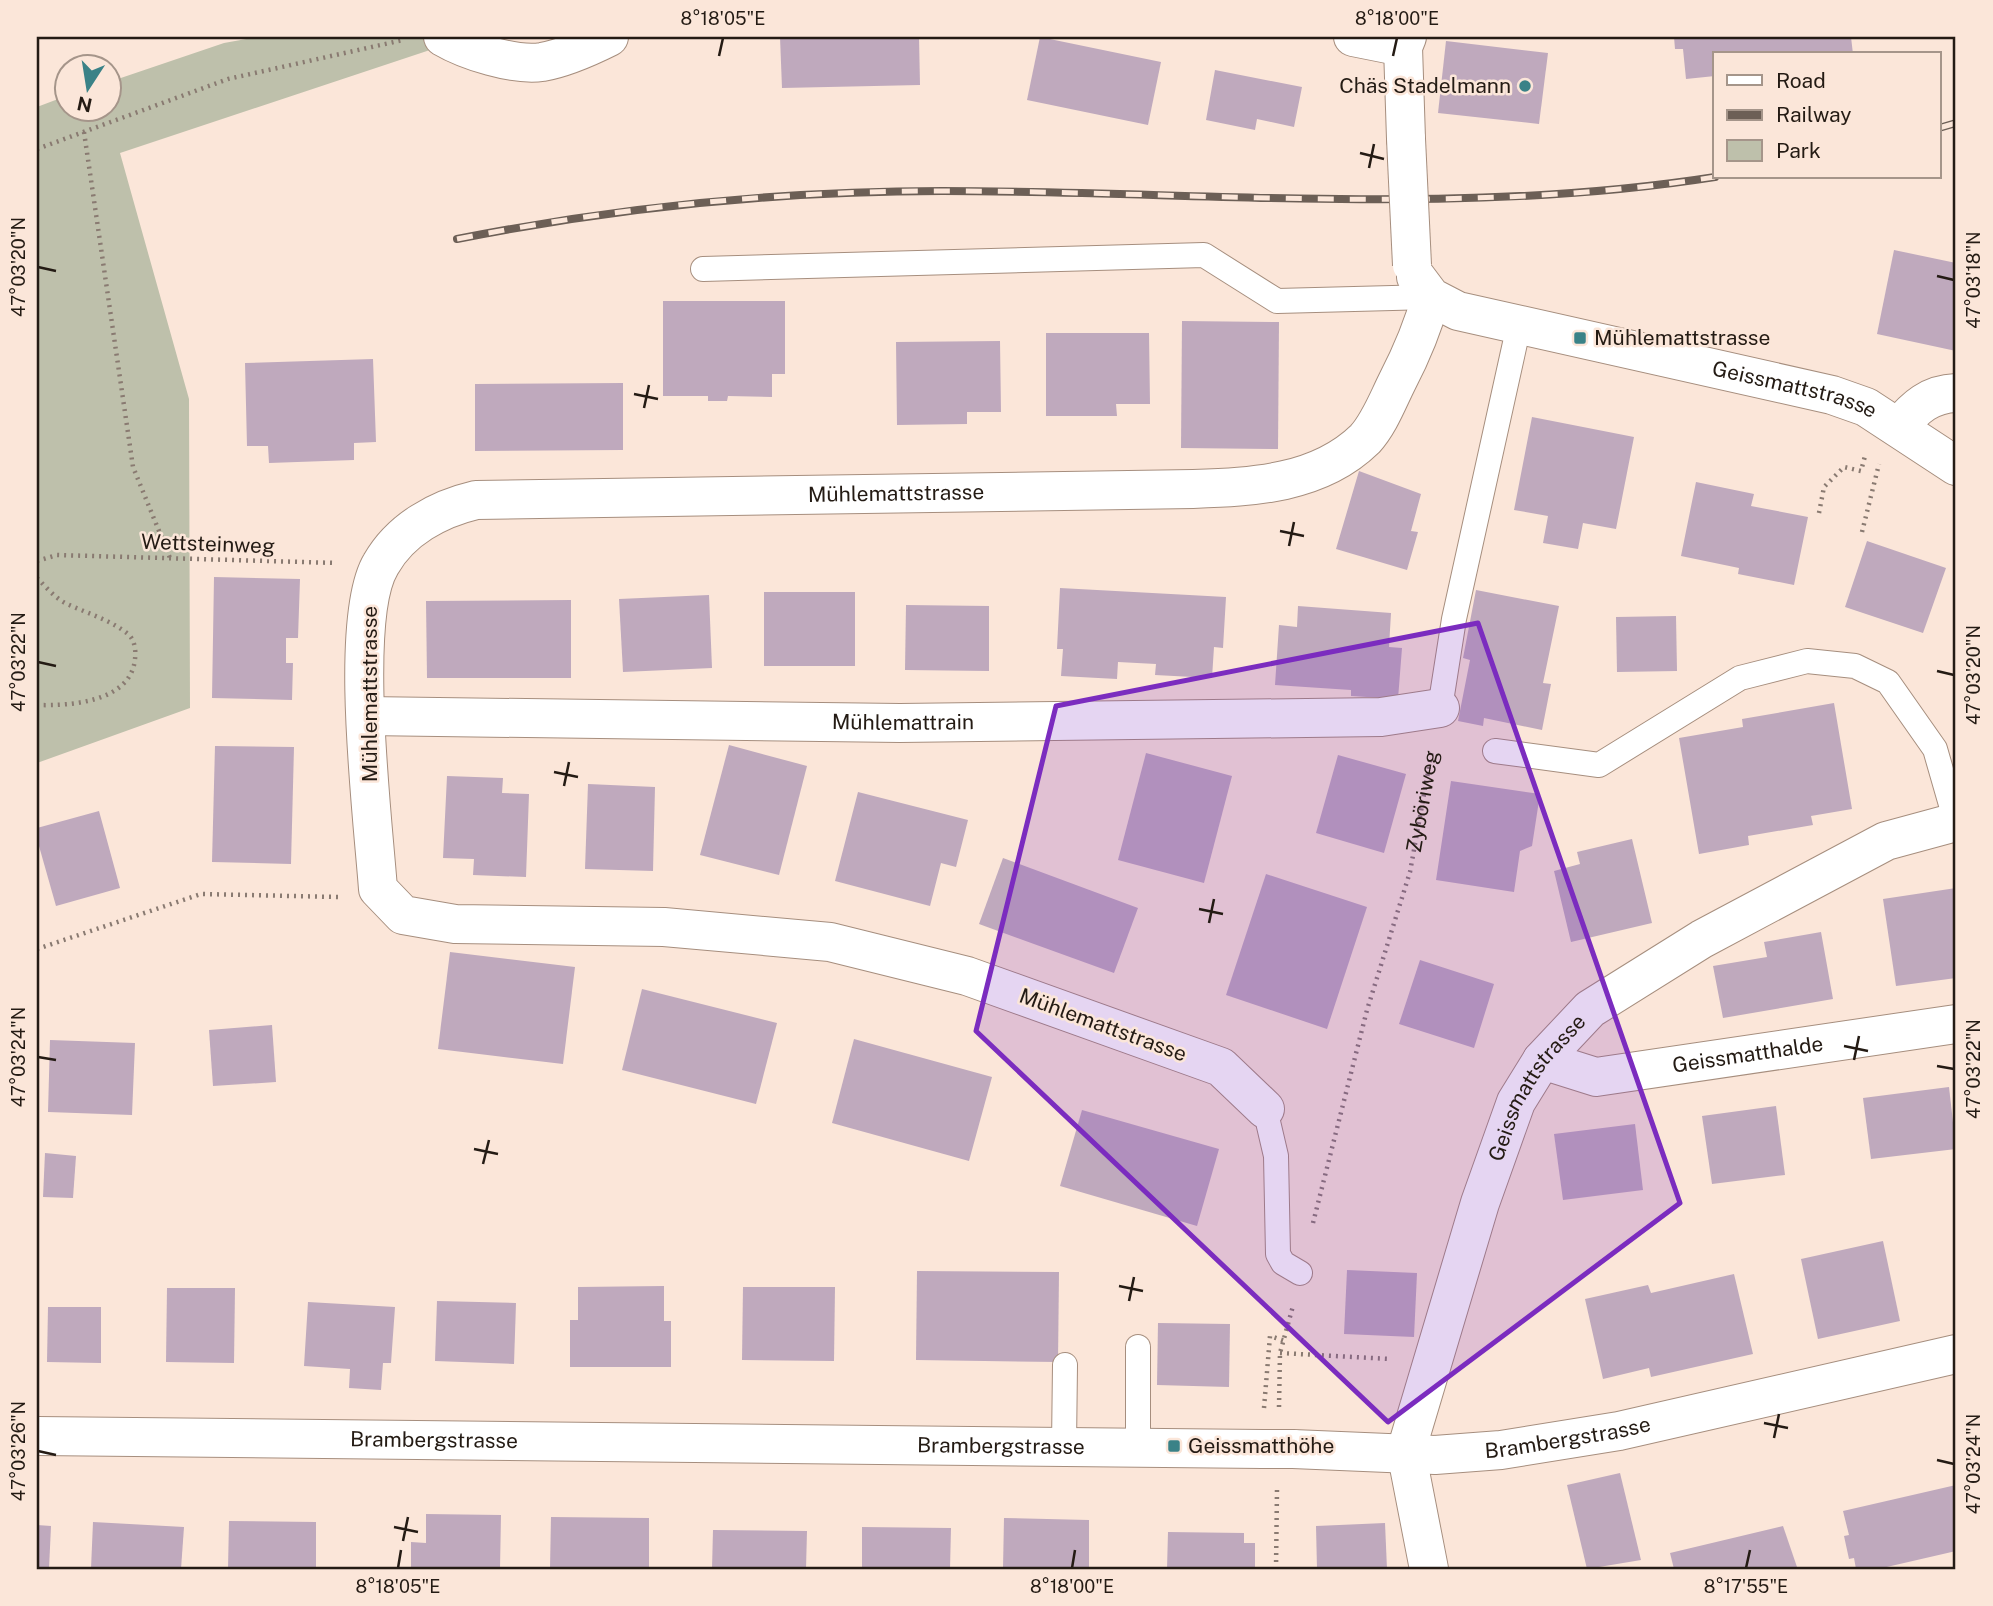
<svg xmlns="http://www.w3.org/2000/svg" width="1993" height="1606" viewBox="0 0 1993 1606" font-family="'Public Sans',sans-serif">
<rect width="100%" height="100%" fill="#fbe6d9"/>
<polygon fill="#bec0ab" points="258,37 423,37 436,48 120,153 189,399 190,708 37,763 37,107 66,96 66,108 108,108 109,82 224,43"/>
<g fill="#bfa9bd">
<polygon points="780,37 919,37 920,85 782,88"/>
<polygon points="1040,37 1161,62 1148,125 1027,100"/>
<polygon points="1674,37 1851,37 1853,54 1715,54 1715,76 1686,79 1683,49 1675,49"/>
<polygon points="1446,41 1548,53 1539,124 1438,113"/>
<polygon points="1215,70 1302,87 1294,127 1257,119 1255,130 1206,120"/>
<polygon points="1894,250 1956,263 1956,351 1877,334"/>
<polygon points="663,301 785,301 785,374 772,374 772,397 728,396 727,401 708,401 708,396 663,396"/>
<polygon points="1182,321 1279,322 1278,449 1181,448"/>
<polygon points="1046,333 1149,333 1150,404 1116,404 1117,416 1046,416"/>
<polygon points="1000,341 1001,412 967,412 967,424 897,425 896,342"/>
<polygon points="373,359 376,442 354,443 354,460 269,463 268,446 247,446 245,363"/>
<polygon points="623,383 623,450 475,451 475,384"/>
<polygon points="1532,417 1634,437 1616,529 1583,523 1578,549 1543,543 1548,516 1514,510"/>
<polygon points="1359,471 1421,494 1411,531 1418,532 1407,570 1336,549"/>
<polygon points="1696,482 1754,494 1751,506 1808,517 1794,585 1738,574 1739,568 1681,556"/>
<polygon points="1867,541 1946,568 1923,633 1845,607"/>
<polygon points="214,577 300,579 298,638 286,638 286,663 293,663 292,700 212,698"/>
<polygon points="1060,588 1226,597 1223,648 1214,647 1212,678 1155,675 1156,664 1118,662 1117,679 1061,676 1063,649 1057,649"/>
<polygon points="1476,590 1559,606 1543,683 1551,684 1542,730 1484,718 1483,726 1458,721 1470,660 1463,658"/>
<rect x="764" y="592" width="91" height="74"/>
<polygon points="709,595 712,668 623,672 619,599"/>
<polygon points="571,600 571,678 427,678 426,601"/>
<polygon points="906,605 989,606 989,671 905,670"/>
<polygon points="1298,606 1391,613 1389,647 1402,648 1398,699 1351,696 1351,690 1275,685 1279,625 1297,627"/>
<polygon points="1676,616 1677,671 1617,672 1616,617"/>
<polygon points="1834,703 1852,809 1811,816 1813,825 1748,836 1749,845 1699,854 1679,738 1743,727 1742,719"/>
<polygon points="729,745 807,766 779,875 700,855"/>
<polygon points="215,746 294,747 291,864 212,862"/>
<polygon points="1146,753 1232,776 1204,883 1118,860"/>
<polygon points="1338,755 1406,774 1384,853 1316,833"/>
<polygon points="447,776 503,778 502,793 529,794 526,877 473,875 474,859 443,858"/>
<polygon points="1451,781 1540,794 1532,846 1520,851 1514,892 1436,880"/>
<polygon points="588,784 655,787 653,871 585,869"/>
<polygon points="858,792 968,820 956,867 941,863 930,906 835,881"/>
<polygon points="99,811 120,888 56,906 37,839 37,828"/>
<polygon points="1632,839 1652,923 1571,942 1554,871 1580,864 1577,852"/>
<polygon points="1003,858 1138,908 1114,973 979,924"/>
<polygon points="1266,874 1367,907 1327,1029 1226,995"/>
<polygon points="1956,888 1956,978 1896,986 1883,899"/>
<polygon points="1821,932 1833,999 1723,1018 1713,966 1767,957 1764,942"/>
<polygon points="450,952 575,967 563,1064 438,1049"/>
<polygon points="1420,960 1494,984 1474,1048 1399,1024"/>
<polygon points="642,989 777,1023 756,1104 622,1070"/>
<polygon points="272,1025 276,1082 213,1086 209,1030"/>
<polygon points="854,1039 992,1077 969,1161 832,1123"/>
<polygon points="50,1040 135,1043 132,1115 48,1112"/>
<polygon points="1949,1087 1956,1149 1871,1159 1863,1098"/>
<polygon points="1776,1106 1785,1175 1712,1184 1702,1116"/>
<polygon points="1082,1110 1219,1149 1197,1226 1060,1186"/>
<polygon points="1635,1124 1643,1190 1563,1200 1554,1134"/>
<polygon points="45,1153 76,1156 73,1198 43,1197"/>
<polygon points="1883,1241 1900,1321 1818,1339 1801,1259"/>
<polygon points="1347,1270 1417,1273 1414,1337 1344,1334"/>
<polygon points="917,1271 1059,1272 1058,1362 916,1360"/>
<polygon points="1734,1274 1753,1354 1651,1377 1649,1368 1603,1379 1585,1299 1648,1285 1651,1293"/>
<polygon points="664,1286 664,1321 671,1321 671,1367 570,1367 570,1320 578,1320 578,1287"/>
<polygon points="743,1287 835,1287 834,1361 742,1360"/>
<polygon points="167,1288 235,1288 234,1363 166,1362"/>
<polygon points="437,1301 516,1303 514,1364 435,1361"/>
<polygon points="308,1302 395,1307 391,1363 383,1363 381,1390 349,1388 350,1369 304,1366"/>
<polygon points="48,1307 101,1307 101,1363 47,1362"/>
<polygon points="1158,1323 1230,1324 1229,1387 1157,1385"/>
<polygon points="1620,1473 1641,1560 1587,1569 1567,1485"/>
<polygon points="1956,1485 1956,1551 1878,1569 1856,1569 1854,1558 1849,1559 1844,1536 1849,1535 1843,1511"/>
<polygon points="426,1514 501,1515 500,1569 411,1569 411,1542 426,1543"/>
<polygon points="551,1517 649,1518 649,1569 550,1569"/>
<polygon points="1004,1518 1089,1520 1089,1569 1003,1569"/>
<polygon points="229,1521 316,1522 316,1569 228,1569"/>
<polygon points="93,1522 184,1527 181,1569 91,1569"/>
<polygon points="1385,1523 1387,1569 1317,1569 1316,1526"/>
<polygon points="37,1525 51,1526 49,1569 37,1569"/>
<polygon points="1783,1526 1797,1567 1794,1569 1674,1569 1670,1553"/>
<polygon points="862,1527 951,1528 950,1569 862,1569"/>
<polygon points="713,1530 807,1531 806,1569 712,1569"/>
<polygon points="1168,1532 1244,1533 1244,1543 1255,1543 1255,1568 1167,1569"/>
</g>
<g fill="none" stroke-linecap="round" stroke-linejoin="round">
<g stroke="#a68e7e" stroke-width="26">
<g id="service">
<polyline points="703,269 1204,255 1277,301 1431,297"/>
<polyline points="1440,708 1454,619 1519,325"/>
<polyline points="1495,751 1599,765 1740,678 1807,661 1855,666 1888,682 1935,749 1956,822"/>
<polyline points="1265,1109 1276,1156 1278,1254 1283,1263 1300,1273"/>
<polyline points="1138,1347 1138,1445"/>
<polyline points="1064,1445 1065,1365"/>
</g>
</g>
<g stroke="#a68e7e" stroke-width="40">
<g id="minor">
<path d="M443 37C467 51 514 66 542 62 565 58 589 47 609 37"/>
<polyline points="1353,37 1403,47"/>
<polyline points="1406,139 1403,47 1407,37"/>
<path id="s2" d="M1416 277 1431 297 1458 311 1832 395 1866 407 1956 466"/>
<path d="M1899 427C1915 407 1930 394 1956 393"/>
<path id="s3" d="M366 716 900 723 1381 717 1440 708"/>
<path id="s4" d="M1542 1060 1596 1077 1956 1024"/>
<path id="s5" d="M1265 1109 1221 1067 967 976 830 942 664 927 455 924 403 915 378 889C373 819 348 618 381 564 401 529 438 509 476 500L1193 489C1253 487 1319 484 1365 439 1379 424 1388 400 1397 382 1411 355 1423 327 1431 297"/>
<path id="s6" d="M37 1436 1263 1449"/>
<path id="s7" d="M1293 1449 1435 1455 1501 1450 1619 1431 1956 1354"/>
<path id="s8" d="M1429 1569 1406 1451 1480 1203 1516 1102 1542 1060 1590 1009 1702 939 1886 841 1956 822"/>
</g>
</g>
<g stroke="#897a71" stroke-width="4.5" stroke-dasharray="2 5" stroke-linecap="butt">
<polyline points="84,132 133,467 170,558"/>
<polyline points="37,149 228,79 403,40"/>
<polyline points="1819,513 1824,487 1844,467 1861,471 1865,456"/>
<polyline points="1862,532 1879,464"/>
<polyline points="37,561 57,555 337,563"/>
<path d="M37 578C45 586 54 597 65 603 86 613 109 619 128 634 135 640 136 651 135 659 131 702 70 706 37 705"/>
<polyline points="37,949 201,894 338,897"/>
<path id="s1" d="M1313 1223 1367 1010 1410 872 1432 750"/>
<polyline points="1280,1353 1391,1359"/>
<polyline points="1279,1407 1280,1353 1293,1306"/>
<polyline points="1264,1408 1270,1336 1285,1341"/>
<polyline points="1276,1569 1277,1490"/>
</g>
<use href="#service" stroke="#fff" stroke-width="24"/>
<use href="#minor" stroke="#fff" stroke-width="38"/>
<g stroke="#6c5f56" stroke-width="8">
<g id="rail">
<polyline points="1939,128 1956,123"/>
<path d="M457 239C619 207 777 191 942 191 1199 191 1459 217 1715 177"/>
</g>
</g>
<use href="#rail" stroke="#fbe6d9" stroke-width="5" stroke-dasharray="16" stroke-linecap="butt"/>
<g stroke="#a68e7e" stroke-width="40" stroke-linecap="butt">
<g id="minor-bridge">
<polyline points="1406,139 1412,265"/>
<polyline points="1263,1449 1293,1449"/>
</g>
</g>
<use href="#minor-bridge" stroke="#fff" stroke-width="38"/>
</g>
<path fill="#7b2cbf" fill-opacity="0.2" stroke="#7b2cbf" stroke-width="5" stroke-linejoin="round" d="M1478 623 1680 1203 1388 1422 976 1031 1056 706Z"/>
<path fill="none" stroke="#241b14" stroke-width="2.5" d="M719 56 723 38M1393 56 1397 38M1360 153 1384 159M1369 168 1374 144M38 267 56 271M1937 276 1954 280M634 394 658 399M644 408 649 385M1280 531 1304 536M1289 546 1294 522M38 662 56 666M1937 671 1954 675M554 772 578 777M564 786 569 762M1199 909 1223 914M1209 923 1214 899M1844 1046 1868 1051M38 1057 56 1060M1854 1060 1859 1036M1937 1066 1954 1069M474 1149 498 1154M483 1164 489 1140M1119 1286 1143 1291M1129 1301 1134 1277M1764 1423 1788 1428M1774 1438 1779 1414M38 1451 56 1455M1937 1460 1954 1464M394 1527 418 1532M403 1541 408 1517M398 1568 401 1550M1072 1568 1075 1550M1746 1568 1750 1550"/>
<g fill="#3a8287" stroke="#fbe6d9" stroke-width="2.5">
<circle cx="1525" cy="86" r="7"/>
<rect x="1573" y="331" width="14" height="14" rx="3.5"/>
<rect x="1167" y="1439" width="14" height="14" rx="3.5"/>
</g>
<g text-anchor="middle" stroke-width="5" stroke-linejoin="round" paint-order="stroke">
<g font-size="21" fill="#241b14" stroke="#fbe6d9" text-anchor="start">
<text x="1511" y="93" text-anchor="end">Chäs Stadelmann</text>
<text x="1594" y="345">Mühlemattstrasse</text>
<text x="1188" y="1453">Geissmatthöhe</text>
</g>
<g font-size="21" fill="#241b14" stroke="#fbe6d9">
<text dy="7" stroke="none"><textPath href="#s2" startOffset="401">Geissmattstrasse</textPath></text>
<text dy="7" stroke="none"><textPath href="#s5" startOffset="1802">Mühlemattstrasse</textPath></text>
<text transform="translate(208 544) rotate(2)" y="7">Wettsteinweg</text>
<text transform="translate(370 694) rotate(-90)" y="7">Mühlemattstrasse</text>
<text dy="7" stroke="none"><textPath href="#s3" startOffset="537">Mühlemattrain</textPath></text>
<text dy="7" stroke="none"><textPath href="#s1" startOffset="436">Zyböriweg</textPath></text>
<text transform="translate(1103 1025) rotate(20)" y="7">Mühlemattstrasse</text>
<text dy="7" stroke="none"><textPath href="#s4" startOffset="210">Geissmatthalde</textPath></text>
<text dy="7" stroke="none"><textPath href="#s8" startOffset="509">Geissmattstrasse</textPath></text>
<text dy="7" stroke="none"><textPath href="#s7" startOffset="276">Brambergstrasse</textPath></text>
<text dy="7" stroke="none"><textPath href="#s6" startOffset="397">Brambergstrasse</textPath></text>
<text dy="7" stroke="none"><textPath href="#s6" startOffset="964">Brambergstrasse</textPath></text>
</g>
</g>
<rect width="1993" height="1606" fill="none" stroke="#fbe6d9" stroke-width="77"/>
<rect x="1713" y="52" width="228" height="126" fill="#fbe6d9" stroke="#a5958a" stroke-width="2"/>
<rect x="1727" y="75" width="35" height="10" fill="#ffffff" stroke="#a5958a" stroke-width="2"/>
<text x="1776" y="88" font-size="21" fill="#241b14">Road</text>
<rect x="1727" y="110" width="35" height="10" fill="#6c5f56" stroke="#a5958a" stroke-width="2"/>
<text x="1776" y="122" font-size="21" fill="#241b14">Railway</text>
<rect x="1727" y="140" width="35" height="21" fill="#bec0ab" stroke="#a5958a" stroke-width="2"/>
<text x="1776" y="158" font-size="21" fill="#241b14">Park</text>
<g transform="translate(88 88) rotate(192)"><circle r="33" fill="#fbe6d9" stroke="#a5958a" stroke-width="2"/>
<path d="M0-5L12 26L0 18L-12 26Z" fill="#3a8287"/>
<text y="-10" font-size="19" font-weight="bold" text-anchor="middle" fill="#241b14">N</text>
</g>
<rect x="38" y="38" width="1916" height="1530" fill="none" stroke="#241b14" stroke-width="2.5"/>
<g font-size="18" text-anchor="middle" fill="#241b14">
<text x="723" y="25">8°18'05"E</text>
<text x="1397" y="25">8°18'00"E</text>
<text transform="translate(19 267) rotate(-90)" y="6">47°03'20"N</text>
<text transform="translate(1974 280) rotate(-90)" y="6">47°03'18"N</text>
<text transform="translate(19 662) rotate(-90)" y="6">47°03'22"N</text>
<text transform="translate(1974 675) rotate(-90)" y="6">47°03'20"N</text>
<text transform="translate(19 1057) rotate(-90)" y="6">47°03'24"N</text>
<text transform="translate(1974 1069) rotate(-90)" y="6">47°03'22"N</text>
<text transform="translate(19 1451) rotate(-90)" y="6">47°03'26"N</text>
<text transform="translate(1974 1464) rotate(-90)" y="6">47°03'24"N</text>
<text x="398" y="1593">8°18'05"E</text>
<text x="1072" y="1593">8°18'00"E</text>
<text x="1746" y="1593">8°17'55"E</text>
</g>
</svg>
